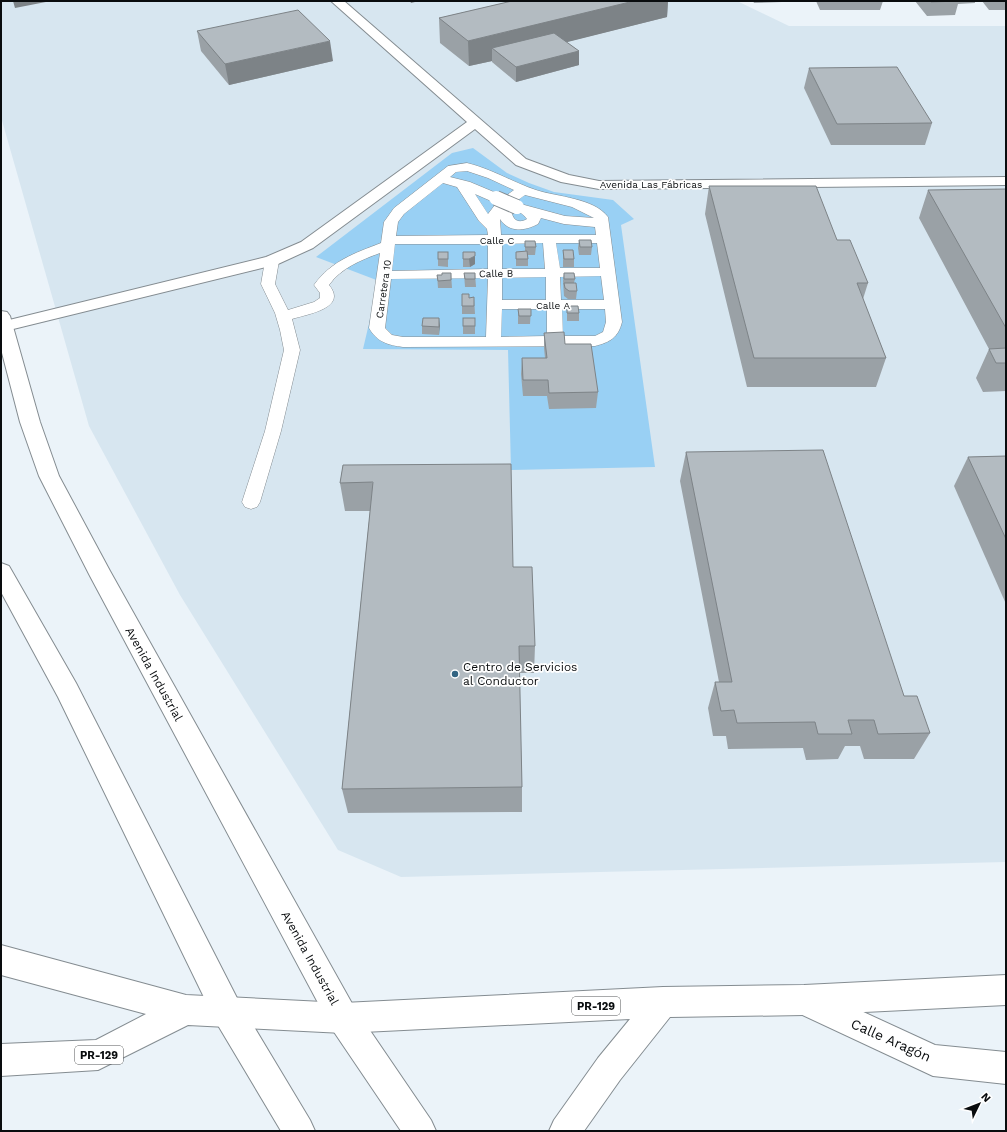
<svg xmlns="http://www.w3.org/2000/svg" width="1007" height="1132" viewBox="0 0 1007 1132" font-family="'Work Sans',sans-serif">
<rect width="100%" height="100%" fill="#ebf3f9"/>
<polygon fill="#d7e6f0" points="1,1 737,1 789,26 1006,26 1006,862 401,877 338,850 180,595 89,426 1,117"/>
<polygon fill="#99d0f4" points="473,148 507,173 529,183 554,192 613,200 634,219 621,225 655,467 511,470 508,350 363,349 379,281 316,257 452,153"/>
<g fill="none" stroke-linecap="round" stroke-linejoin="round">
<g stroke="#848c91" stroke-width="1">
<path id="service" d="M467 163C492 169 512 182 536 190 557 197 594 198 608 217L622 322C618 338 610 342 595 346L403 347C388 345 377 342 369 328L380 253C361 260 341 268 329 285 348 308 308 314 292 319L300 350 281 431 260 502 257 507 251 509 245 507 242 502 265 431 284 350 280 330 275 313 261 284 265 261 267 258 272 257 277 258 279 261 275 284 288 310 314 302 320 298V293L314 285C331 261 355 253 381 243L384 222 394 208 448 166ZM467 171 488 178 514 190 503 198 501 195 470 182 450 177 456 172ZM443 183 457 187 479 221 487 229 488 235 396 236 398 222 404 214ZM475 194 491 201H498L488 214ZM525 195 572 207 594 218 565 216 517 203 512 204 511 207V205ZM511 207C515 213 521 210 527 219 517 225 511 218 511 207ZM541 218 564 224 595 227 596 235H501L500 219C509 233 525 231 538 224ZM543 243 545 269H502V244ZM556 243H597L600 268H560ZM395 244H488V269L392 271ZM601 276 604 300H561L560 277ZM546 277V300H502V278ZM488 278 486 337H403L392 335 385 328 391 279ZM502 309H547V336L501 337ZM562 309H605L606 322 603 332 595 336H563Z"/>
</g>
<g stroke="#848c91" stroke-width="2">
<g id="minor">
<polygon points="331,1 344,1 526,159 569,175 599,181 1006,177 1006,185 599,189 561,182 516,165 475,129 313,248 278,264 1,332 1,322 266,257 301,242 467,122"/>
<polygon points="807,986 935,1045 1006,1052 1006,1084 933,1076 796,1012 792,1001 796,990"/>
</g>
</g>
<g stroke="#848c91" stroke-width="2">
<g id="tertiary">
<polygon points="1,311 7,312 10,316 40,422 59,476 110,571 354,1007 431,1120 436,1131 401,1131 332,1029 90,576 39,476 20,422 1,349"/>
<polygon points="1,563 9,566 76,683 238,1000 310,1120 315,1131 281,1131 216,1022 58,697 1,592"/>
</g>
</g>
<g stroke="#848c91" stroke-width="2">
<polygon id="primary" points="1,945 186,995 343,1003 663,987 804,985 1006,975 1006,1005 804,1015 670,1017 620,1080 584,1131 549,1131 554,1120 598,1058 630,1019 343,1033 188,1025 98,1070 1,1076 1,1044 96,1040 146,1014 1,975"/>
</g>
<use href="#service" fill="#fff" fill-rule="evenodd"/>
<use href="#minor" fill="#fff" fill-rule="evenodd"/>
<use href="#tertiary" fill="#fff" fill-rule="evenodd"/>
<use href="#primary" fill="#fff" fill-rule="evenodd"/>
<g stroke="#848c91" stroke-width="16" stroke-linecap="butt">
<polyline id="service-bridge" points="496,198 517,207"/>
</g>
<use href="#service-bridge" stroke="#fff" stroke-width="14"/>
</g>
<g fill="#9aa1a6">
<polygon points="512,1 668,1 667,17 566,42 579,51 579,65 516,82 492,62 492,61 469,66 440,43 439,18"/>
<polygon points="753,1 782,1 782,2 754,3"/>
<polygon points="816,1 883,1 880,10 820,10"/>
<polygon points="915,1 975,1 975,3 958,4 955,15 927,16"/>
<polygon points="982,1 1006,1 1006,10 989,10"/>
<polygon points="197,31 333,61 229,85 201,51"/>
<polygon points="809,68 932,123 925,145 831,145 804,88"/>
<polygon points="709,186 837,240 868,283 863,299 886,358 876,387 747,387 705,214"/>
<polygon points="1006,189 1006,391 983,392 976,378 989,349 919,218 928,190"/>
<polygon points="579,240 592,247 591,255 579,255 578,248"/>
<polygon points="525,241 536,247 535,255 528,255 528,266 516,266 516,252 525,251"/>
<polygon points="563,250 574,259 574,267 563,267"/>
<polygon points="448,252 448,267 438,266 438,259"/>
<polygon points="463,252 475,264 470,267 463,267"/>
<polygon points="451,273 452,288 438,288 437,275 442,275"/>
<polygon points="464,273 475,273 476,287 465,287"/>
<polygon points="564,273 575,279 574,283 577,291 576,299 568,299 564,296 563,281"/>
<polygon points="462,294 469,298 474,297 475,314 462,314"/>
<polygon points="518,309 531,309 530,324 518,324"/>
<polygon points="567,309 579,313 579,321 567,321"/>
<polygon points="439,318 439,335 422,334 422,326"/>
<polygon points="475,318 475,334 463,334 463,326"/>
<polygon points="544,333 565,344 598,392 596,408 549,409 547,396 523,396 521,374 522,358 545,358 544,348"/>
<polygon points="686,452 904,696 930,733 914,759 864,759 860,746 845,746 838,759 806,760 803,748 728,749 726,736 713,736 708,708 715,682 719,682 680,481"/>
<polygon points="1006,456 1006,604 954,486 968,457"/>
<polygon points="343,465 513,567 535,646 534,673 519,673 522,787 522,812 348,813 342,789 370,511 345,511 340,483"/>
</g>
<g fill="#7d8387">
<polygon points="13,1 51,1 15,8"/>
<polygon points="410,1 419,1 411,3"/>
<polygon points="634,1 668,1 667,17 504,58 492,48 492,61 469,66 468,41"/>
<polygon points="330,41 333,61 229,85 225,64"/>
<polygon points="579,51 579,65 516,82 516,67"/>
<polygon points="475,256 475,264 470,267 469,259"/>
<polygon points="439,318 440,326 439,335"/>
</g>
<g fill="#b3bbc1" stroke="#7d8387">
<polygon points="512,1 634,1 468,41 439,18"/>
<polygon points="930,1 959,1 931,2"/>
<polygon points="298,10 330,41 225,64 197,31"/>
<polygon points="554,33 579,51 516,67 492,48"/>
<polygon points="897,67 932,123 837,124 809,68"/>
<polygon points="709,186 816,186 837,240 850,240 868,283 857,283 886,358 754,358"/>
<polygon points="1006,189 1006,328 928,190"/>
<polygon points="579,240 591,240 592,247 580,247"/>
<polygon points="525,241 535,241 536,247 525,247"/>
<polygon points="563,250 573,250 574,259 564,259"/>
<polygon points="527,251 528,259 516,259 516,252"/>
<rect x="438" y="252" width="10" height="7"/>
<polygon points="463,252 475,252 475,256 469,259 463,259"/>
<polygon points="442,273 451,273 451,280 438,281 437,275 442,275"/>
<polygon points="464,273 475,273 475,279 465,279"/>
<polygon points="564,273 574,273 575,279 564,279"/>
<polygon points="564,283 576,283 577,291 569,291 565,288"/>
<polygon points="462,294 469,294 469,298 474,297 474,306 462,306"/>
<polygon points="571,306 578,306 579,313 567,313 567,309"/>
<polygon points="518,309 531,309 531,316 519,316"/>
<polygon points="423,318 439,318 439,327 422,326"/>
<rect x="463" y="318" width="12" height="8"/>
<polygon points="564,332 565,344 591,344 598,392 549,393 548,380 523,380 522,358 547,358 544,333"/>
<polygon points="1006,348 1006,363 996,363 989,349"/>
<polygon points="823,450 904,696 917,696 930,733 878,734 874,720 848,720 852,734 818,734 815,722 737,723 734,710 721,711 715,682 732,682 686,452"/>
<polygon points="1006,456 1006,539 968,457"/>
<polygon points="511,464 513,567 532,567 535,646 519,646 522,787 342,789 373,482 340,483 343,465"/>
</g>
<circle fill="#326482" stroke="#fff" stroke-width="1.5" cx="455" cy="674" r="4"/>
<g text-anchor="middle" stroke-width="3.5" stroke-linejoin="round" paint-order="stroke">
<g font-size="10" fill="#090c0e" stroke="#fff">
<text x="651" y="188">Avenida Las Fábricas</text>
<text x="497" y="244">Calle C</text>
<text transform="translate(496 273) rotate(-1)" y="4">Calle B</text>
<text transform="translate(383 289) rotate(-82)" y="4">Carretera 10</text>
<text x="553" y="309">Calle A</text>
</g>
<g fill="#fff" stroke="#535556" stroke-width="1">
<rect x="572" y="997" width="48" height="18" rx="3"/>
<rect x="75" y="1046" width="48" height="18" rx="3"/>
</g>
<g font-size="11" font-weight="bold" fill="#090c0e">
<text x="596" y="1010">PR-129</text>
<text x="99" y="1059">PR-129</text>
</g>
<g font-size="12" fill="#090c0e" stroke="#fff" text-anchor="start">
<text x="463" y="671">Centro de Servicios<tspan x="463" dy="14">al Conductor</tspan></text>
</g>
<g font-size="12" fill="#090c0e" stroke="#fff">
<text transform="translate(154 674) rotate(61)" y="4">Avenida Industrial</text>
<text transform="translate(310 958) rotate(61)" y="4">Avenida Industrial</text>
</g>
<g font-size="14" fill="#090c0e" stroke="#fff">
<text transform="translate(891 1040) rotate(24)" y="5">Calle Aragón</text>
</g>
</g>
<rect width="1007" height="1132" fill="none" stroke="#090c0e" stroke-width="4"/>
<g transform="translate(979 1104) rotate(47)" stroke="#ffffff" stroke-width="3" paint-order="stroke">
<path d="M0-3L7 15L0 10L-7 15Z" fill="#090c0e"/>
<text y="-6" font-size="11" font-weight="bold" text-anchor="middle" fill="#090c0e">N</text>
</g>
</svg>
